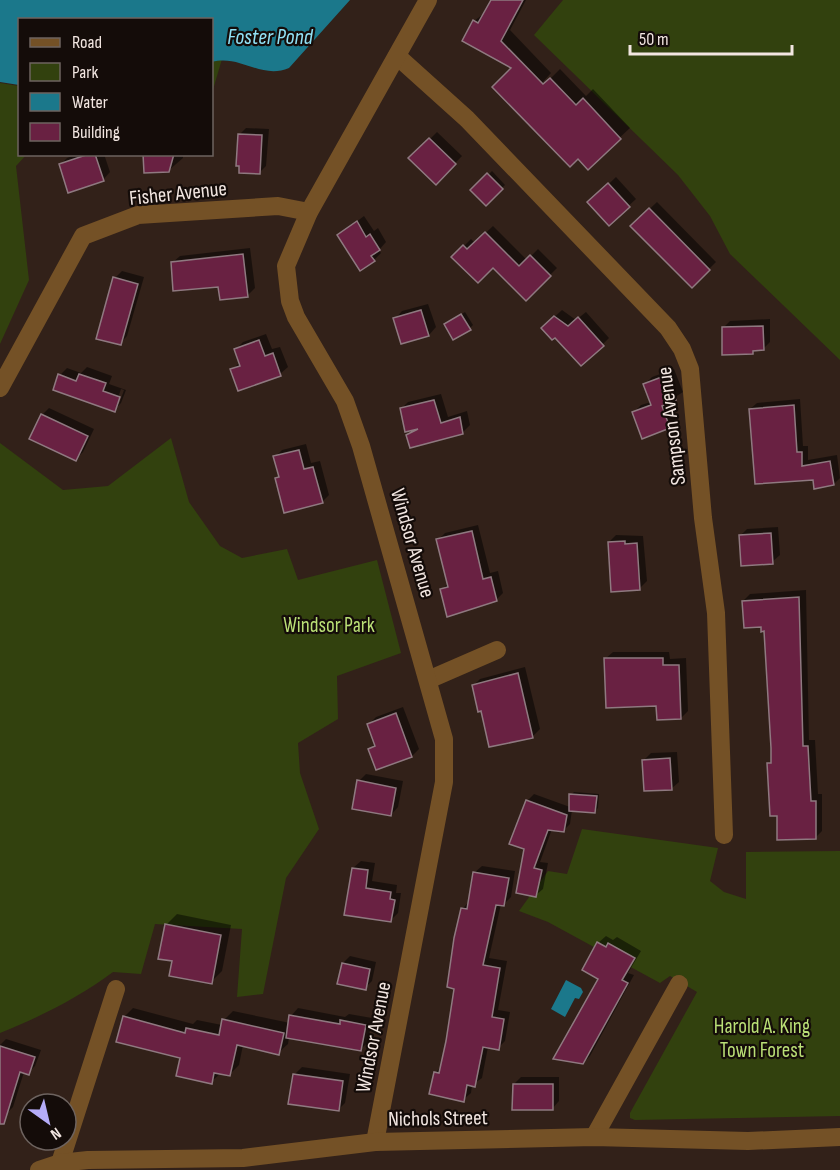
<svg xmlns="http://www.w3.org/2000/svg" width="840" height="1170" viewBox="0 0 840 1170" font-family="'Sofia Sans Condensed',sans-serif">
<rect width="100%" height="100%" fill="#322119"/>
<g fill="#32410e">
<polygon points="563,0 840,0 840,360 730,254 710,216 678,175 534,35"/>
<polygon points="222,59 212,93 212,62"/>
<polygon points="0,83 19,86 20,154 26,155 16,166 29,280 0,344"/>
<path d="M171 438 189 502 220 546 242 558 287 549 298 580 377 560 401 653 337 676 338 719 298 743 300 773 319 829 286 878 263 994 237 997 242 929 155 924 141 974 113 972C78 998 40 1017 0 1033V443L63 490 108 486Z"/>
<polygon points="582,829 718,848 710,881 724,892 746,899 746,852 840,851 840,1116 635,1120 630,1118 630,1113 697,992 670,976 660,983 548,922 519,911 548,871 567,874"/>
</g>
<g fill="#1b788b">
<path d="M0 0H350L289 68C261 80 240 54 212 62V20H20L19 85 0 82Z"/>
<polygon points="566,980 581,988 583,992 579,999 575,998 565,1017 551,1009"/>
</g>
<g fill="#0007" fill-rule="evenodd">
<polygon points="492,0 526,0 510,30 551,73 543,82 545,84 560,69 586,96 593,89 630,128 588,167 514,68 464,40 474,21 486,12"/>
<polygon points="246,128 269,129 266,166 259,173 241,165 239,135"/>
<polygon points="437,132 462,156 436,183 411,158"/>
<polygon points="77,154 104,154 110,172 103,180 60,165 67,158"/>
<polygon points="144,154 183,154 183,158 168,171"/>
<polygon points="492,171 505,185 486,204 473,190"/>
<polygon points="616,177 636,199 609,224 589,203"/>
<polygon points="657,202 716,262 692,286 639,219"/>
<polygon points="364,216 374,231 378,228 386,242 379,250 381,253 374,260 339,235"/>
<polygon points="493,226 527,260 538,249 557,268 526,299 493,266 453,257 471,239 475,243"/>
<polygon points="250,248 255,288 248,295 172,263 180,256"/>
<polygon points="122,271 144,277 127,336 120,344 115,278"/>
<polygon points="428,304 436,327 429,335 395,319 402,311"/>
<polygon points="562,310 576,320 586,312 609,338 602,345 555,335 550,321"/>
<polygon points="465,312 473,325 470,328 446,324"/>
<polygon points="770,319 770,342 763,349 757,349 753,353 723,328 730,321"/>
<polygon points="266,334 272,349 280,347 288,367 280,374 239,389 232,370 240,362 236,349 243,342"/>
<path d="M87 367 112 376 109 384 126 390 121 403 114 410 60 375 67 368 81 373ZM121 389 124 390 119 404H116Z"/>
<polygon points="674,369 683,392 669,401 676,420 669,427 634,412 641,405 651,402 645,384 652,377"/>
<polygon points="441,394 448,417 467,411 470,425 463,432 408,435 415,428 401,409 408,402"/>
<polygon points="800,399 803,446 808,446 808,460 837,455 840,478 834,484 814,478 756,482 750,409 757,403"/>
<polygon points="49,408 94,429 83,452 76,459 42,415"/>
<polygon points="306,444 311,463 320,461 329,495 322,502 277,479 280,475 275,457 282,450"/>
<polygon points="478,525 490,573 498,571 503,593 496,600 442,590 448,583 438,540 445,533"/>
<polygon points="778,527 780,555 772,562 740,536 747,529"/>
<polygon points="616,535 643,536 647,581 640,588 609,542"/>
<polygon points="806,590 809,740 815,740 818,794 822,794 822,831 815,838 778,815 769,764 772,761 765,630 743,601 750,594"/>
<polygon points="613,652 669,652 670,659 686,658 688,711 681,718 605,659"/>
<polygon points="525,667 540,729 533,736 490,745 482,709 473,686 480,679"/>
<polygon points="403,707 419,749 412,756 369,749 376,743 369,724 376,717"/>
<polygon points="677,752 679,782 671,789 644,760 651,753"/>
<polygon points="366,774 403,781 398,807 391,815 359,781"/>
<polygon points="574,792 599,794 598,808 595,811 572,810 570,824 563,831 552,829 540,862 548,863 543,889 536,895 526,848 527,801 534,794 570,807 571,795"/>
<polygon points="361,861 375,863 372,881 397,885 396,893 401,893 398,913 391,920 346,913 353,868"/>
<polygon points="482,866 515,871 511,897 504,904 501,904 489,958 507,961 498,1010 510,1012 505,1041 498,1048 488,1047 482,1078 472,1085 471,1093 463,1100 435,1073 442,1066 456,987 462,909 470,901 474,873"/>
<polygon points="177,914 231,925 222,971 211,982 173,960 166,925"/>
<polygon points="606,936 613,940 617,937 641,951 628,973 634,975 590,1056 583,1063 600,979 598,943"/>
<polygon points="350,956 376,962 372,981 365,988 343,963"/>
<polygon points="133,1008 193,1024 197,1020 222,1025 224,1020 233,1011 290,1023 291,1016 298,1008 345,1017 349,1014 372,1018 368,1042 361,1049 289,1037 288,1044 278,1053 243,1045 239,1065 230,1074 221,1073 211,1082 182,1057 124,1017"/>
<polygon points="6,1039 41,1050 35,1066 28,1073 24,1072 13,1107 6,1114 0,1112 0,1045"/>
<polygon points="302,1067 350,1074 345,1103 338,1110 290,1102 295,1074"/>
<polygon points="521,1077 559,1077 559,1101 552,1109 514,1084"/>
</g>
<g fill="#692142" stroke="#8f7980" stroke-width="1.5">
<polygon points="491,0 523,0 501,41 543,84 550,78 576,105 583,98 621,139 588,170 578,159 570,167 492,87 511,68 462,41 473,20 478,23"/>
<polygon points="238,134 262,135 260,174 239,173 239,166 236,166"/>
<polygon points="429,138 456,164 436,185 408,158"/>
<polygon points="89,154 95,154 104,181 68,193 59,164"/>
<polygon points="143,154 174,154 169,172 144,173"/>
<polygon points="487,173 503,189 486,206 470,190"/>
<polygon points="608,183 630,207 609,226 587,202"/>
<polygon points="649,208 710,270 692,288 630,226"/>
<polygon points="357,221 366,237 370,234 380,250 371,256 375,261 360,271 337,235"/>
<polygon points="485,232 519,266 530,255 551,276 526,301 493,268 478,283 451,257 463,245 467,249"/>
<polygon points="243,254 248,297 220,300 218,287 173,291 171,262"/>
<polygon points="113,277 138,284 121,345 96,339"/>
<polygon points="421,310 429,336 401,344 393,318"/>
<polygon points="461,314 471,330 453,340 444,324"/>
<polygon points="554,316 568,326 578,317 604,346 581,366 555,338 552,340 541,328"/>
<polygon points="763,326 764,350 753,351 753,354 722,355 722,327"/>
<polygon points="259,340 265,356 273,353 281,376 238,391 230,369 240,366 234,349"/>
<polygon points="58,374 76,381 79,374 106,383 103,391 120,397 115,412 53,390"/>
<polygon points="667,375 676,400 662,406 670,428 642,439 632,412 651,405 643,384"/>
<polygon points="434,400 441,423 460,417 463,434 410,448 406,435 418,429 405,432 400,408"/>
<polygon points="794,405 797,452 802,452 802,466 830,461 834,485 814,489 813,480 755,484 749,409"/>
<polygon points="41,414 88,436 76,461 29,439"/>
<polygon points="299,450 304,469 313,467 323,503 284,513 275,478 279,477 273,456"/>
<polygon points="472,531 483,579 491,577 497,601 447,617 440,589 448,587 436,539"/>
<polygon points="771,533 773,564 741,566 739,535"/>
<polygon points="625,541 625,544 637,543 640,590 611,592 608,542"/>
<polygon points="799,597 803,746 808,746 811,801 816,801 816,839 777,840 777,816 770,816 767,763 771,763 771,748 764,631 761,632 761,627 744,628 742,601"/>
<polygon points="604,658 663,658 663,665 679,665 681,719 657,720 656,706 606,708"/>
<polygon points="518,673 533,738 489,747 481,711 478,712 472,685"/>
<polygon points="396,713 412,757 376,770 368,749 375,746 367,724"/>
<polygon points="670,758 672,790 644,791 642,760"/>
<polygon points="357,780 396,788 391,816 352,809"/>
<polygon points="569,794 597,796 595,813 569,811"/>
<polygon points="526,800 567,815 564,832 548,830 534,868 542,870 536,897 516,893 524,849 509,844"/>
<polygon points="352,868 368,870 366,888 391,892 390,899 395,900 391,922 344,915"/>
<polygon points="473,872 509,878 504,906 496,905 483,965 500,968 492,1017 504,1019 499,1050 483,1047 475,1087 467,1085 464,1102 429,1094 434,1072 439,1073 446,1041 454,989 447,987 454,938 461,908 467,909"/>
<polygon points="165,924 221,935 212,984 169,976 172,961 158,959"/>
<polygon points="597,942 606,947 608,943 635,958 622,980 628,983 583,1064 553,1059 598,979 582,970"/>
<polygon points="342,963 370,969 366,990 337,984"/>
<polygon points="289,1015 340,1024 340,1020 366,1025 361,1051 286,1038"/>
<polygon points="123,1016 185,1033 186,1028 219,1035 222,1019 284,1033 279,1055 237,1045 230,1076 214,1073 212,1084 176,1076 180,1058 116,1042"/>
<polygon points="0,1046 35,1057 29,1075 20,1072 4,1124 0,1124"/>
<polygon points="293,1074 343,1081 339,1111 288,1104"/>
<polygon points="513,1084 553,1084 553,1110 512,1110"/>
</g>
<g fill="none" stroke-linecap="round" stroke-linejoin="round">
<g stroke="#745126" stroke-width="18">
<polyline points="397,56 467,119 668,328 682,349 690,369 703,518 716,613 724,835"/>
<polyline points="0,388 83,236 138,215 278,206 309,212"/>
<polyline points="428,680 497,650"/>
<polyline points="594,1137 679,984"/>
<polyline points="375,1142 444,782 444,739 361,446 345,401 296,317 290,301 286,266 309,212 428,0"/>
<polyline points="60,1163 116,989"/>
<polyline points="39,1170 60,1163 88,1160 243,1158 375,1142 594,1137 748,1141 840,1137"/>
</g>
</g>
<g text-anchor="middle" stroke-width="4.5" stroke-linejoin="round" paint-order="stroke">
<g font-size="21" fill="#f2e6e1" stroke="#140c09">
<text transform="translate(178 193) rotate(-6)" y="7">Fisher Avenue</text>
<text transform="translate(671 426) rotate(-97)" y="7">Sampson Avenue</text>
<text transform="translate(413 543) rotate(74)" y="7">Windsor Avenue</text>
<text transform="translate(373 1037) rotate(-79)" y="7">Windsor Avenue</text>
<text transform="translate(438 1118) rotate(-1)" y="7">Nichols Street</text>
</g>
<g font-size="21" fill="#badf76" stroke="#140c09">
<text x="329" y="632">Windsor Park</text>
<text x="762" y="1033">Harold A. King<tspan x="762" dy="24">Town Forest</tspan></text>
</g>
<g font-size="22" font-style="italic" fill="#92e2f6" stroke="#140c09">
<text x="270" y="44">Foster Pond</text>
</g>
</g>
<rect x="18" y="18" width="195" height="138" fill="#140c09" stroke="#6d635f" stroke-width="1.5"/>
<rect x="30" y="38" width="30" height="9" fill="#745126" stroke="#6d635f" stroke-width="1.5"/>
<text x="72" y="48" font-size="18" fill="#f2e6e1">Road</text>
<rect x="30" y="63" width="30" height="18" fill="#32410e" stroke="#6d635f" stroke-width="1.5"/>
<text x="72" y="78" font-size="18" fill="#f2e6e1">Park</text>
<rect x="30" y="93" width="30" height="18" fill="#1b788b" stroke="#6d635f" stroke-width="1.5"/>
<text x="72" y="108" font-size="18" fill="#f2e6e1">Water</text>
<rect x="30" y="123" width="30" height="18" fill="#692142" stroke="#6d635f" stroke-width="1.5"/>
<text x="72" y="138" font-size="18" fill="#f2e6e1">Building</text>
<g transform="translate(48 1122) rotate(146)"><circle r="28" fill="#140c09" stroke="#6d635f" stroke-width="1.5"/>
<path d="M0-4.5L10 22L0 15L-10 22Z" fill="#b5acf8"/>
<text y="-9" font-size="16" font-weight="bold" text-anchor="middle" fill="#f2e6e1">N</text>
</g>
<path d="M630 45v9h162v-9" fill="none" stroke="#f2e6e1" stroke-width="3"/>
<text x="639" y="45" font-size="18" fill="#f2e6e1" stroke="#140c09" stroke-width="4.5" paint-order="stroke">50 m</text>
</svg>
